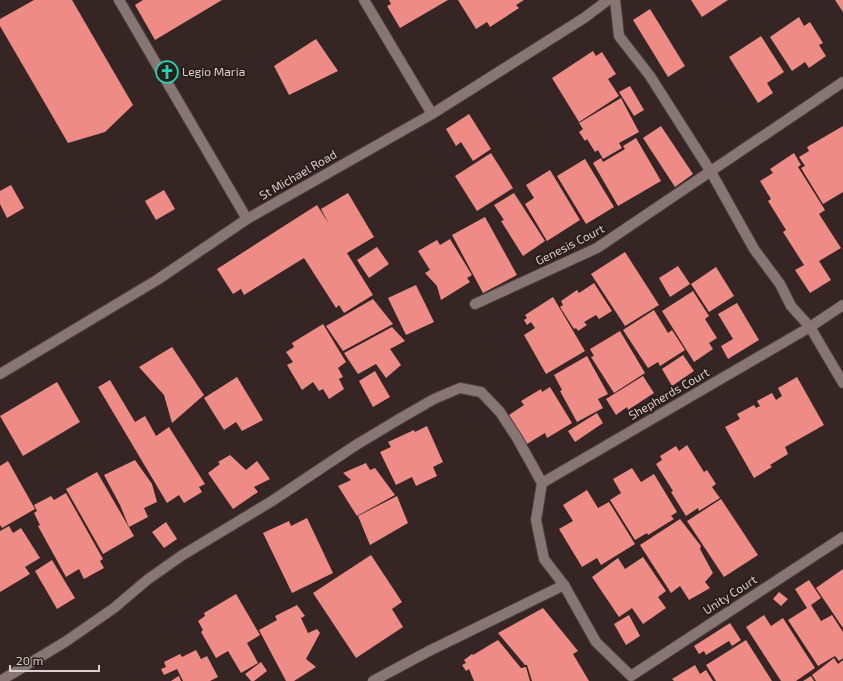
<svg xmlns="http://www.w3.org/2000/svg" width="843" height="681" viewBox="0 0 843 681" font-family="'Exo 2',sans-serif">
<rect width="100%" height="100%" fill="#352625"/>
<g fill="#ef8b85">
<polygon points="34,0 72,0 133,105 105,132 68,143 0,26 0,19"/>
<polygon points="143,0 222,0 155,40 135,5"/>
<polygon points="389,0 448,0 400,28 387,6 391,4"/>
<polygon points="458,0 524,0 516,5 519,8 490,27 487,22 476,29"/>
<polygon points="691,0 728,0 702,17"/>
<polygon points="835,0 843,0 843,12"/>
<polygon points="650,9 685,66 668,77 633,20"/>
<polygon points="799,17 804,26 810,22 823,43 819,45 826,56 809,68 805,62 792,71 770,37"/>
<polygon points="761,36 784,72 767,83 773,93 758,103 729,57"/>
<polygon points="316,39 338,71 289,95 274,66"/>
<polygon points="593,51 596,56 602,52 616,74 608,79 619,96 579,122 552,78"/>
<polygon points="630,86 644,110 634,116 619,92"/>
<polygon points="621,98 639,132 619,143 622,148 603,159 598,150 595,152 587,139 585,141 579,132 583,129 579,123"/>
<polygon points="469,114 491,149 473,161 461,142 456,146 446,129"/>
<polygon points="661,126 693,174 675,187 643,138"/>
<polygon points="843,126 843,192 823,204 801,168 805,166 799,157 809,151 807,147"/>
<polygon points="636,138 661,181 618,206 593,163 601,158 603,162 625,149 623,146"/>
<polygon points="491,153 513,188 477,211 455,176"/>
<polygon points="794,153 801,165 798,167 825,210 819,214 841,248 819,261 831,280 810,293 795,270 804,265 783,232 786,230 768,201 771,199 760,181 773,173 770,169"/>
<polygon points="585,159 614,207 586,224 557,176"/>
<polygon points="550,170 580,220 547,241 525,204 534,198 526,185"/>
<polygon points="11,185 24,208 7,218 0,204 0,191"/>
<polygon points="164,190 175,209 156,220 145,201"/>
<polygon points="348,193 374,237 347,253 373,295 344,313 339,305 336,308 304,258 244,295 241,289 233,294 217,269 317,205 329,224 321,209"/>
<polygon points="514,193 545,241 523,256 501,221 504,220 494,205"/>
<polygon points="485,217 517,275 483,293 452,235"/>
<polygon points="450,239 472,275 467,278 470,282 441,300 437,286 425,273 430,270 418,251 437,240 440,245"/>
<polygon points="377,247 389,264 369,278 357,260"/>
<polygon points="625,252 659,305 625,326 591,274"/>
<polygon points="678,266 690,284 670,297 659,278"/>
<polygon points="716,267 734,296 709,312 691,284"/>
<polygon points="594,283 612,311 599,319 596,315 584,322 587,325 578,331 576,328 574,329 560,307 563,305 561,301 577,290 579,293"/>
<polygon points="416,285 434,322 406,335 388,298"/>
<polygon points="693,291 709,316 705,319 717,338 709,343 713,349 694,362 662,311"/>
<polygon points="553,297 585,351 546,374 524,335 535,328 531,322 527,325 524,320 527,318 525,315"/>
<polygon points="373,299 393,324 343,351 326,326"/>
<polygon points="737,303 759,340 728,359 721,346 733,339 718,314"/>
<polygon points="654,310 668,333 672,330 685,350 660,366 658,362 648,368 623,330"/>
<polygon points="323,324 346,362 338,368 343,377 339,379 344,389 329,399 323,389 319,391 313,382 302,390 287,365 293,362 286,352 294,347 292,343"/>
<polygon points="392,327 405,341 390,349 401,365 386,378 376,364 358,374 344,353"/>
<polygon points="620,331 645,373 614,393 591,357 594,356 590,349"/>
<polygon points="172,347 204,395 172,423 164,395 139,367"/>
<polygon points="683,355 694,371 672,386 662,369"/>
<polygon points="587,356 608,394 598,399 603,408 577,422 560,391 562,390 554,375"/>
<polygon points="375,371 390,397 373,407 359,381"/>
<polygon points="643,376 654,393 628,410 627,407 616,415 606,399"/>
<polygon points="237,377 263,420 242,431 236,422 224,430 204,398"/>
<polygon points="797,377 824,425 785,447 788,454 770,465 772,467 754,478 725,427 740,419 737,414 754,405 756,408 760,406 757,401 772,393 776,400 782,396 778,388"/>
<polygon points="110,380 135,422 145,416 156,436 169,427 205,484 199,487 202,492 184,503 179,495 167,503 98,387"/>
<polygon points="57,382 80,422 23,456 0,416"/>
<polygon points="550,387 572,423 547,438 545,433 527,444 509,415 524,405 521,401 541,389 542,392"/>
<polygon points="597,413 603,423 575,442 568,431"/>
<polygon points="427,426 443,462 433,467 437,476 416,486 412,477 396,485 380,452 391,447 388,442 414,430 415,432"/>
<polygon points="687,445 704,472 707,470 716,484 712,487 720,498 699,511 698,508 686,516 671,492 673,491 656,464 662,460 660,456 676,446 679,451"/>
<polygon points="230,455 246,470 257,461 270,479 254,487 258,492 233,509 208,473 220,464 218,462"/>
<polygon points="135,460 152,484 157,502 144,508 148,517 129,527 120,505 104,475"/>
<polygon points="8,461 35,509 2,528 0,525 0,466"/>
<polygon points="366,463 370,470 375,468 395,495 357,516 338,486 351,480 343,473"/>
<polygon points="632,468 641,482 654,474 677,512 671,516 674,519 648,535 647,533 635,540 610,500 621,493 613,479"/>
<polygon points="97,472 134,536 103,554 66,489"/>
<polygon points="587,490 598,508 609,502 635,544 601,565 597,558 582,567 559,529 573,521 563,505"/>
<polygon points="66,493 103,559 100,561 104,568 84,579 79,569 66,577 38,526 40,525 34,513 37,511 34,505 51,496 54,500"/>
<polygon points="397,496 408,523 370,545 358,516"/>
<polygon points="721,499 758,555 724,577 687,521"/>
<polygon points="307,518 333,573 292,593 263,533 289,521 291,526"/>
<polygon points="680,519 701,546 700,549 713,573 705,582 710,588 689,600 680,586 671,593 640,545"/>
<polygon points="166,522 177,539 164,548 152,532"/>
<polygon points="9,526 13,533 21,528 40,558 25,567 30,574 0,592 0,531"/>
<polygon points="371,555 402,602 392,609 403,627 356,658 313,593"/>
<polygon points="643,557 666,591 658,597 666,608 643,624 632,608 619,617 592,577 618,558 625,569"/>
<polygon points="52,560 75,598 57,609 35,571"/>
<polygon points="843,569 843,628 816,588"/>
<polygon points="809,580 821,598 811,605 821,621 832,615 843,632 843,658 839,661 835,656 818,666 788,620 807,608 795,589"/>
<polygon points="779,592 788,599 781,606 773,599"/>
<polygon points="236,594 260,635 247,643 258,663 241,673 228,651 216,658 201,632 203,630 198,621 205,616 204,613"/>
<polygon points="297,605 305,616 301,618 308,633 317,629 320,633 306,659 316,667 294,681 286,681 259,630 277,620 275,616"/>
<polygon points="543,608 578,651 573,654 589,681 532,681 527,665 525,665 498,633"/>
<polygon points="629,615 640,636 626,645 614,624"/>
<polygon points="764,615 771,626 783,618 815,668 796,681 781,681 746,627"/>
<polygon points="730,623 741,640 732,646 729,641 706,655 704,651 699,654 694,646"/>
<polygon points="498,640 521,668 526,667 530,681 474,681 469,669 466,671 462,665 466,663 464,660 472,654 473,655"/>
<polygon points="746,640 772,681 716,681 706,665"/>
<polygon points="196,650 201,659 207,656 218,677 210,681 183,681 177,669 164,675 161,669 166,667 164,662 180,654 182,657"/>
<polygon points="834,658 838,664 843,660 843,681 816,681 812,675"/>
<polygon points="261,662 267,671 254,681 251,681 245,674"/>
<polygon points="695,665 700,674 706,670 713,681 674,681 672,679"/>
<polygon points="179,676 181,681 171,681 177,677"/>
<polygon points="811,676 814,681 803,681"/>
</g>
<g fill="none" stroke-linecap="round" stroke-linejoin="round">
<g stroke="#4d4140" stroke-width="12">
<g id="minor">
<polyline points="119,0 247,219"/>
<polyline points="364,0 432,114"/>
<polyline points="615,0 619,36 650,76 711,172 754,249 780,284 791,306 810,327 843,383"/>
<polyline points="475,304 597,248 843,82"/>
<polyline points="0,374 157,280 247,219 432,114 584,18 608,0"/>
<polyline points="542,483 810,327 843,305"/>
<polyline points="0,681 65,642 114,608 147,580 181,556 272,501 356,445 401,418 434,399 460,388 481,392 500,412 517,438 542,483 536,520 544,559 564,585 596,642 631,676 843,537"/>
<polyline points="373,681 429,651 564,585"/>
</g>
</g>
<use href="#minor" stroke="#887674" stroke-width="10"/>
</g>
<defs>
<g id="church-ring" transform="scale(1.15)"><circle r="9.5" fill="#2b1d1c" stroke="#1dd5b1" stroke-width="1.5"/><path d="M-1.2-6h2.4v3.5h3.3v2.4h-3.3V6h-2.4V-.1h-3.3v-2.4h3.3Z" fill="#1dd5b1"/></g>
</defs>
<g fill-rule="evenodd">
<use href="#church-ring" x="167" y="72"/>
</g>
<g text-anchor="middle" stroke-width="4" stroke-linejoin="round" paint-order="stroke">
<g font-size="12" fill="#dad0cf" stroke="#2b1d1c" text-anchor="start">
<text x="182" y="76">Legio Maria</text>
</g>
<g font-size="12" fill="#dad0cf" stroke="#2b1d1c">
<text transform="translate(298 175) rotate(-30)" y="4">St Michael Road</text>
<text transform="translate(570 245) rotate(-27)" y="4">Genesis Court</text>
<text transform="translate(669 394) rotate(-30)" y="4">Shepherds Court</text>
<text transform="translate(730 595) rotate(-33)" y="4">Unity Court</text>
</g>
</g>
<path d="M10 665v6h89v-6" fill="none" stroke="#dad0cf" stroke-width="2"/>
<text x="16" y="665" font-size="12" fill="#dad0cf" stroke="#2b1d1c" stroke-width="3" paint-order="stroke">20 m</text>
</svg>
